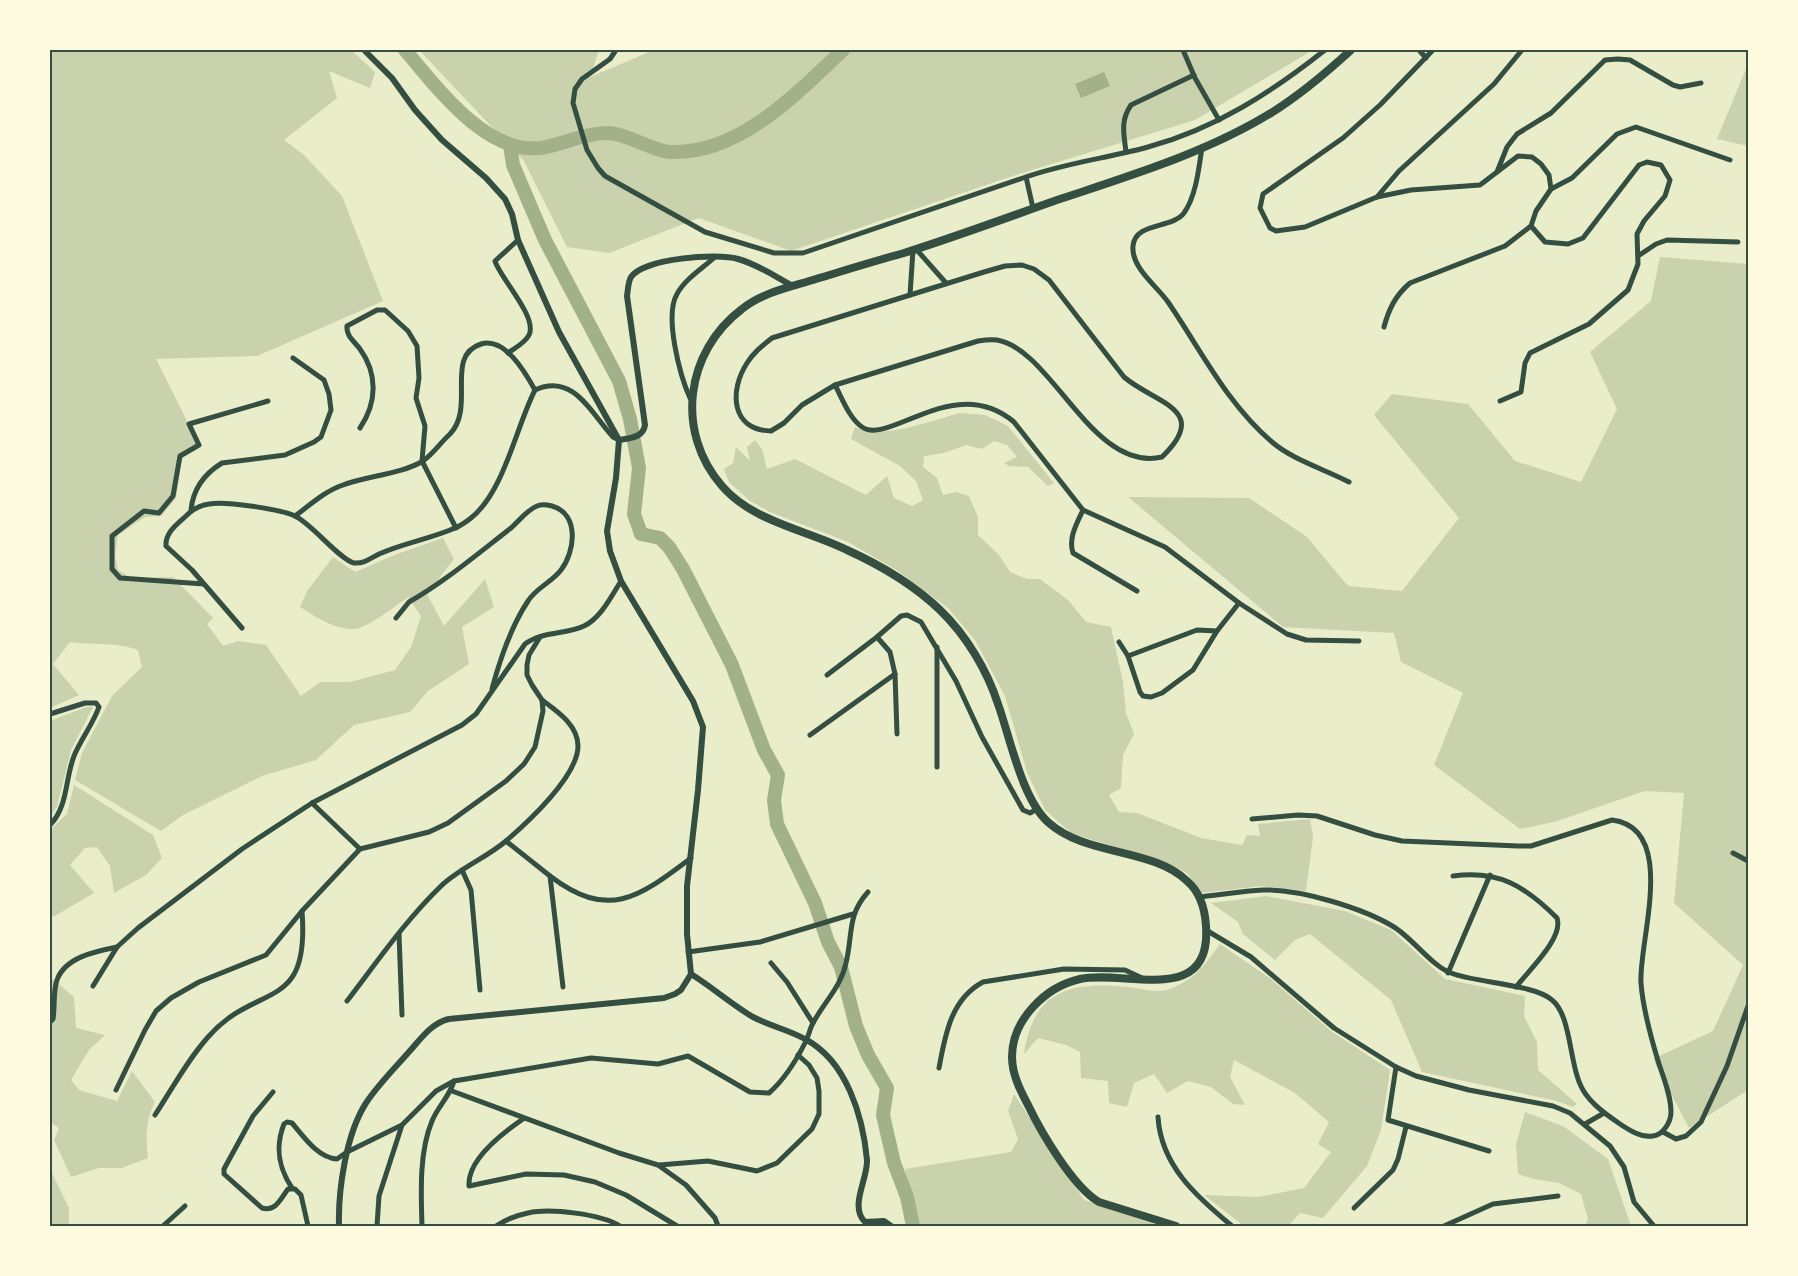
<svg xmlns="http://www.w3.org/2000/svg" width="1798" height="1276" viewBox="0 0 1798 1276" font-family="Overpass,sans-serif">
<rect width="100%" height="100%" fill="#e9edc9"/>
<g fill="#cad2ad">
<path d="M50 50H351L375 72 370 88 329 71 337 98 284 140 304 155 342 196 383 301 257 356 156 359 199 445 182 456 176 498 161 516 145 517 118 535 115 556 118 570 131 578 173 577 213 618 207 624 223 646 238 641 266 645 301 696 320 682H350L395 670 411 647 421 616 408 597C397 605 367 628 355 629 335 630 316 617 300 607L307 591 333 557 355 572 397 554 443 538 454 559 427 594 444 626 485 579 494 607 462 627 469 664 428 691 410 712 354 725 316 760 262 776 183 815 161 831 75 780 82 753 112 696 142 667 138 650C117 642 93 645 70 642L53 664 79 695 50 708Z"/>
<polygon points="419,50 599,50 590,77 654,50 1313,50 1195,120 1019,174 791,251 699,218 609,253 567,247 524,161"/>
<polygon points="1748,64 1748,146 1717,139"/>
<polygon points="1660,257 1748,264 1748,1090 1689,1128 1653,1059 1713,1031 1743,965 1674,903 1684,793 1645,791 1554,822 1520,829 1434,765 1463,693 1401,662 1394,633 1283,627 1128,497 1249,498 1307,537 1348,586 1402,591 1459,518 1374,415 1392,394 1468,404 1515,461 1581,482 1617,409 1590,352 1651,301"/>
<path d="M960 413 985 415 1008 426 1054 483 1048 486 1028 467 1009 466 1004 463 1017 457 1007 445 994 441 982 449 966 445 944 453 924 456 923 467 937 478 943 495 956 492 969 496 978 517V535L999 555 1010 572 1027 579H1040L1068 600 1086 622 1111 627 1123 682 1126 713 1134 734 1123 755 1121 788 1109 795 1119 812 1137 813 1201 838 1242 845 1247 835 1260 836 1258 824 1310 819 1313 837 1306 891 1261 886 1201 893 1187 873 1166 863 1071 833 1045 810 1027 772 1005 696 975 640 948 608 898 571 848 542 770 512 750 501 729 482 724 469 733 463 736 447 750 461 747 447 755 440 762 449 767 469 795 459 866 495 887 476 894 498 912 506 923 500 916 481 900 466 851 439 855 427C880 441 933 420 960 413Z"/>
<polygon points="86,707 93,707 71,750 57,807 50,817 50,721"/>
<polygon points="74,785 153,835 162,858 146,875 114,893 110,866 97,847 85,848 70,865 94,893 53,917 50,915 50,830 67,814"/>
<polygon points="1266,896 1345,911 1391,930 1445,979 1525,996 1524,1016 1537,1042 1538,1070 1577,1104 1573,1107 1557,1101 1422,1072 1391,1000 1310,934 1295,940 1275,960 1243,934 1238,922 1211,903"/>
<path d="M1220 944 1271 979 1331 1031 1390 1070 1381 1130 1367 1166 1323 1218 1300 1213 1288 1226H1244L1204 1195 1258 1197 1304 1188 1331 1152 1318 1144 1329 1122 1295 1093 1234 1060 1230 1077 1245 1105 1233 1104 1211 1087 1188 1081 1167 1093 1154 1074 1134 1083 1127 1107 1109 1103 1108 1081 1081 1078 1080 1052 1066 1045 1038 1038 1024 1054C1033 990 1071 981 1129 987 1139 988 1156 993 1166 990 1193 982 1205 965 1220 944Z"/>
<path d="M50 977 74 997 76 1028 105 1035 89 1050 71 1080 79 1090 117 1101 132 1071 155 1102C145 1121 146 1137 148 1158L122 1168H99L71 1177 54 1140 59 1128 50 1122Z"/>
<polygon points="1014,1094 1084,1200 1161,1226 918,1226 905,1169 1011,1152 1018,1139 1008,1111"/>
<polygon points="1525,1112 1563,1126 1608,1159 1631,1226 1585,1226 1588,1219 1581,1194 1559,1183 1534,1179 1518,1174 1516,1145"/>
<polygon points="50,1169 69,1208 69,1226 50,1226"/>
</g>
<polygon fill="#a3b18a" points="1104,72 1110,86 1081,98 1075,84"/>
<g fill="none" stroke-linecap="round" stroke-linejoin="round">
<g stroke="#a3b18a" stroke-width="14">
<path d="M405 50C437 87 485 154 540 148 562 145 584 133 607 133 627 133 654 152 672 152 740 154 797 93 843 50"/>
<polyline points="510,145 513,165 545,240 619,381 630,419 639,468 634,514 641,534 660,538 669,547 683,569 732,665 764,750 778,775 774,800 777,824 815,903 828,942 841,967 856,1026 868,1055 887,1088 883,1115 894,1163 907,1197 913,1226"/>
</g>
<g stroke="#344e41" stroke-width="5">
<polyline points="616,50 610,59 582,79 575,89 573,103 587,150 598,168 605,176 705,232 774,253 803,253 1026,177"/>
<polyline points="1183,50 1195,78 1219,120"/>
<polyline points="1419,50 1426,58"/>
<polyline points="1433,50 1380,105 1343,138 1263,194 1260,208 1270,228 1276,231 1305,227 1377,197 1399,171 1494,84 1522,50"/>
<path d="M1202 147C1199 168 1196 196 1184 213 1172 229 1135 222 1133 246 1131 268 1157 286 1168 302 1201 350 1227 404 1272 442 1293 460 1324 469 1349 482"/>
<path d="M1126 152C1124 134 1120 121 1131 105L1194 75"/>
<polyline points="1497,172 1507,147 1517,134 1551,113 1605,60 1618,59 1630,60 1673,85 1680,87 1701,83"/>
<polyline points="1551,189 1572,178 1617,134 1636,127 1730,160"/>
<path d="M1377 197 1411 190 1480 185 1518 156 1532 157 1541 164 1549 175 1551 189 1536 211 1531 226 1505 246 1410 283C1396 295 1389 308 1384 327"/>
<path d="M1033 208 1026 177C1066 163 1108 158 1148 147 1215 129 1272 92 1325 50"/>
<polyline points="916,249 946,283"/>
<polyline points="1638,256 1656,244 1667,240 1738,242"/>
<path d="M1022 265 1034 269 1049 280 1124 377C1154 403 1212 409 1162 457 1092 473 1052 349 997 340 991 339 984 340 978 341L835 385 802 405 784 423 771 431C731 430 729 391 747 363 754 352 762 346 772 338L984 272 1005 266Z"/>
<polyline points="910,295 913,250"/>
<path d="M508 353C515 348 525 343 529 335 538 317 500 278 495 261L518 240"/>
<path d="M835 385C842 398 849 418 862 427 889 446 954 372 1014 422L1083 510 1165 547 1239 603 1287 634 1306 640 1359 641"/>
<path d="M535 390C574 372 592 415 613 437L619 440"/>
<path d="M690 398C680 376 664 316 677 294 685 279 703 268 715 257"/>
<polyline points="1500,401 1521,392 1525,363 1530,353 1589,324 1628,290 1638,264 1637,234 1644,221 1665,196 1670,180 1661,165 1647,162 1639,165 1583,238 1568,244 1545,242 1531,226"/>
<path d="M360 428C377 403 378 374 360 349 354 341 346 336 347 326L377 310H385L408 331 417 346 419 378 416 398 425 426 422 461 456 528"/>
<path d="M191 510C193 489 204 474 222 463L285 455 314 442 321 437 331 410 329 394 324 380 293 358"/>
<path d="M1083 510C1077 523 1068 538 1073 553L1137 591"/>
<path d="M295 516C310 505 325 491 343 485 366 476 402 474 423 461 433 454 441 442 450 434 476 407 444 356 481 344 505 337 525 372 535 390"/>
<polyline points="204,584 120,578 112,569 112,536 144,511 159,513 173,496 180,456 199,445 189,424 268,401"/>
<path d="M396 618 409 602C443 583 480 552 511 528 519 521 527 510 537 506 541 504 548 505 552 506 580 514 575 552 561 570 552 582 536 588 528 601 510 628 500 659 492 689"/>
<path d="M242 628 192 570 166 546C165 533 177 524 186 516 192 510 200 505 209 504 225 501 280 509 295 516 312 524 340 560 354 563 364 564 371 558 379 554 403 543 430 539 455 528 460 526 466 522 471 518 504 492 516 427 535 390"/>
<polyline points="1119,642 1128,656 1140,692 1143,696 1151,697 1162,693 1193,670 1217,631 1239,603"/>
<polyline points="937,647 937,767"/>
<polyline points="1128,656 1197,630 1217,631"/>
<polyline points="827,675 877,637"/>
<path d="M50 714 85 703H96L99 707C93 724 81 739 74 756 65 779 68 807 50 825"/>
<polyline points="897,734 895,674 890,652 877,637 901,616 907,615 921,622 956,681 982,737 1023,810 1030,813 1037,809"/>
<polyline points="810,735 895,674"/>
<polyline points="312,803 360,849"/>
<polyline points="506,841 550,876 563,987"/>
<polyline points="1733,853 1748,861"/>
<polyline points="462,870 471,890 480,990"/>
<path d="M550 876C609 921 639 897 691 858"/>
<path d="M1453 876C1499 870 1525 886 1557 918 1564 938 1528 971 1516 987"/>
<path d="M1199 897C1220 895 1242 891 1263 890 1300 889 1363 908 1394 927 1412 938 1433 967 1451 973 1476 983 1534 984 1552 1000 1572 1016 1569 1067 1583 1090 1591 1104 1607 1115 1620 1124 1629 1130 1641 1138 1653 1136 1663 1135 1671 1122 1671 1112 1671 1096 1664 1079 1659 1064 1651 1038 1643 1010 1641 983 1638 943 1679 828 1612 820L1531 846H1518L1402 841 1375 835 1317 816 1298 815 1252 819"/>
<polyline points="1206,930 1251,957 1334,1028 1396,1067 1416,1076 1469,1090 1553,1106 1570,1113 1610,1146 1624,1167 1634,1202 1654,1226"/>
<polyline points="399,934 402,1015"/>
<polyline points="688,952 760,942 853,914"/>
<polyline points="771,963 787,982 813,1023"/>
<polyline points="1448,973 1490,875"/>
<path d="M93 986 117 947 138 928 242 849 312 803 462 725 476 714 525 644C542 631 565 635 584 626 601 618 612 595 621 581"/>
<path d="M347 1001C377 962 405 921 441 886 460 868 486 858 506 841 528 822 578 776 578 746 578 725 557 711 542 700"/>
<path d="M50 1022 53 1019C55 1006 53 991 57 980 65 957 97 951 117 947"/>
<polyline points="1396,1067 1388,1120 1489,1151"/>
<path d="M939 1068C945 1035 951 999 983 982L1064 969 1125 970 1142 978"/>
<polyline points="116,1090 145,1030 156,1011 171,998 199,982 266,955 302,911 360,849 429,832 448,823 506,781 524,764 535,747 543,711 542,700 532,685 527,675 527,665 529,655 540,637"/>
<polyline points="452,1091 619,1153 658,1165 686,1185 715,1218 718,1226"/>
<path d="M273 1092 253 1116 224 1169V1174L262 1208C276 1212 281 1198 288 1189H295L301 1195 308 1226"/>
<path d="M155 1115C172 1089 188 1059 209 1036 258 981 310 1014 302 911"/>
<path d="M1158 1117C1161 1166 1197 1197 1232 1226"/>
<path d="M523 1119C504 1132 467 1160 469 1186L526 1174 564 1175 595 1182 626 1195 677 1226"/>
<polyline points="1585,1124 1604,1113"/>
<polyline points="1663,1132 1676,1139 1686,1136 1701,1122 1727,1066 1748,1006"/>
<polyline points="659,1165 708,1161 757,1171 777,1163 812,1129 819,1114 819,1091 817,1078 809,1065 798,1055"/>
<path d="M292 1188C278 1167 275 1147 284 1124L287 1122 292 1123C304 1137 318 1158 337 1159L347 1152 402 1125 436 1091 454 1081 591 1058 658 1064 688 1056 750 1092 769 1093C784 1080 797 1059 806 1041 809 1035 810 1028 813 1023 824 1002 841 987 846 963 853 934 847 915 868 892"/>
<polyline points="1354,1208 1393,1170 1398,1159 1406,1127"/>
<polyline points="163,1226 185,1206"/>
<polyline points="377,1226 379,1196 402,1125"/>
<path d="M422 1226C421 1193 419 1152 432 1121 438 1106 450 1096 454 1081"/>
<path d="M496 1226C505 1220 518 1215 528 1213 551 1208 601 1214 620 1226"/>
<polyline points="1444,1226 1493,1204 1558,1196"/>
</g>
<g stroke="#344e41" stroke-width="6">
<polyline points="364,50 392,78 415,110 442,140 486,178 505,199 512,214 518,240 559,332 619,440"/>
<path d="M619 440C630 438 643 438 645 425L627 296C628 290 628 282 631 277 644 258 717 253 738 259 757 264 776 277 793 286"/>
<path d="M691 974C712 987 731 1004 753 1017 770 1026 789 1030 805 1039 847 1061 863 1117 867 1160 868 1179 849 1206 865 1222L884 1221 891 1226"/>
<path d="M339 1226C338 1190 346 1134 366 1103 378 1085 394 1069 408 1053 420 1040 431 1023 449 1019L664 998 675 994 681 990 691 974 687 934V886L698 790 703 727 693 701 621 581 610 551 607 531 616 478 619 440"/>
</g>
<path stroke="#344e41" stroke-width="8" d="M1176 1226 1099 1202C1073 1187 1041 1132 1028 1105 1020 1090 1012 1074 1012 1057 1012 1020 1045 987 1080 979 1124 969 1212 1008 1206 926 1205 910 1200 892 1187 881 1153 848 1086 856 1049 823 1022 800 1010 737 998 704 987 670 966 635 940 610 914 585 880 565 847 550 807 530 753 522 722 486 675 432 685 352 742 309 763 292 791 287 816 279 846 270 875 261 904 253 955 237 1006 218 1057 200 1129 176 1206 153 1271 113 1300 95 1326 73 1351 50"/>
</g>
<rect width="1798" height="1276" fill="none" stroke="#fefae0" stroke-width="102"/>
<rect x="51" y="51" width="1696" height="1174" fill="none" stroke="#344e41" stroke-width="2"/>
</svg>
